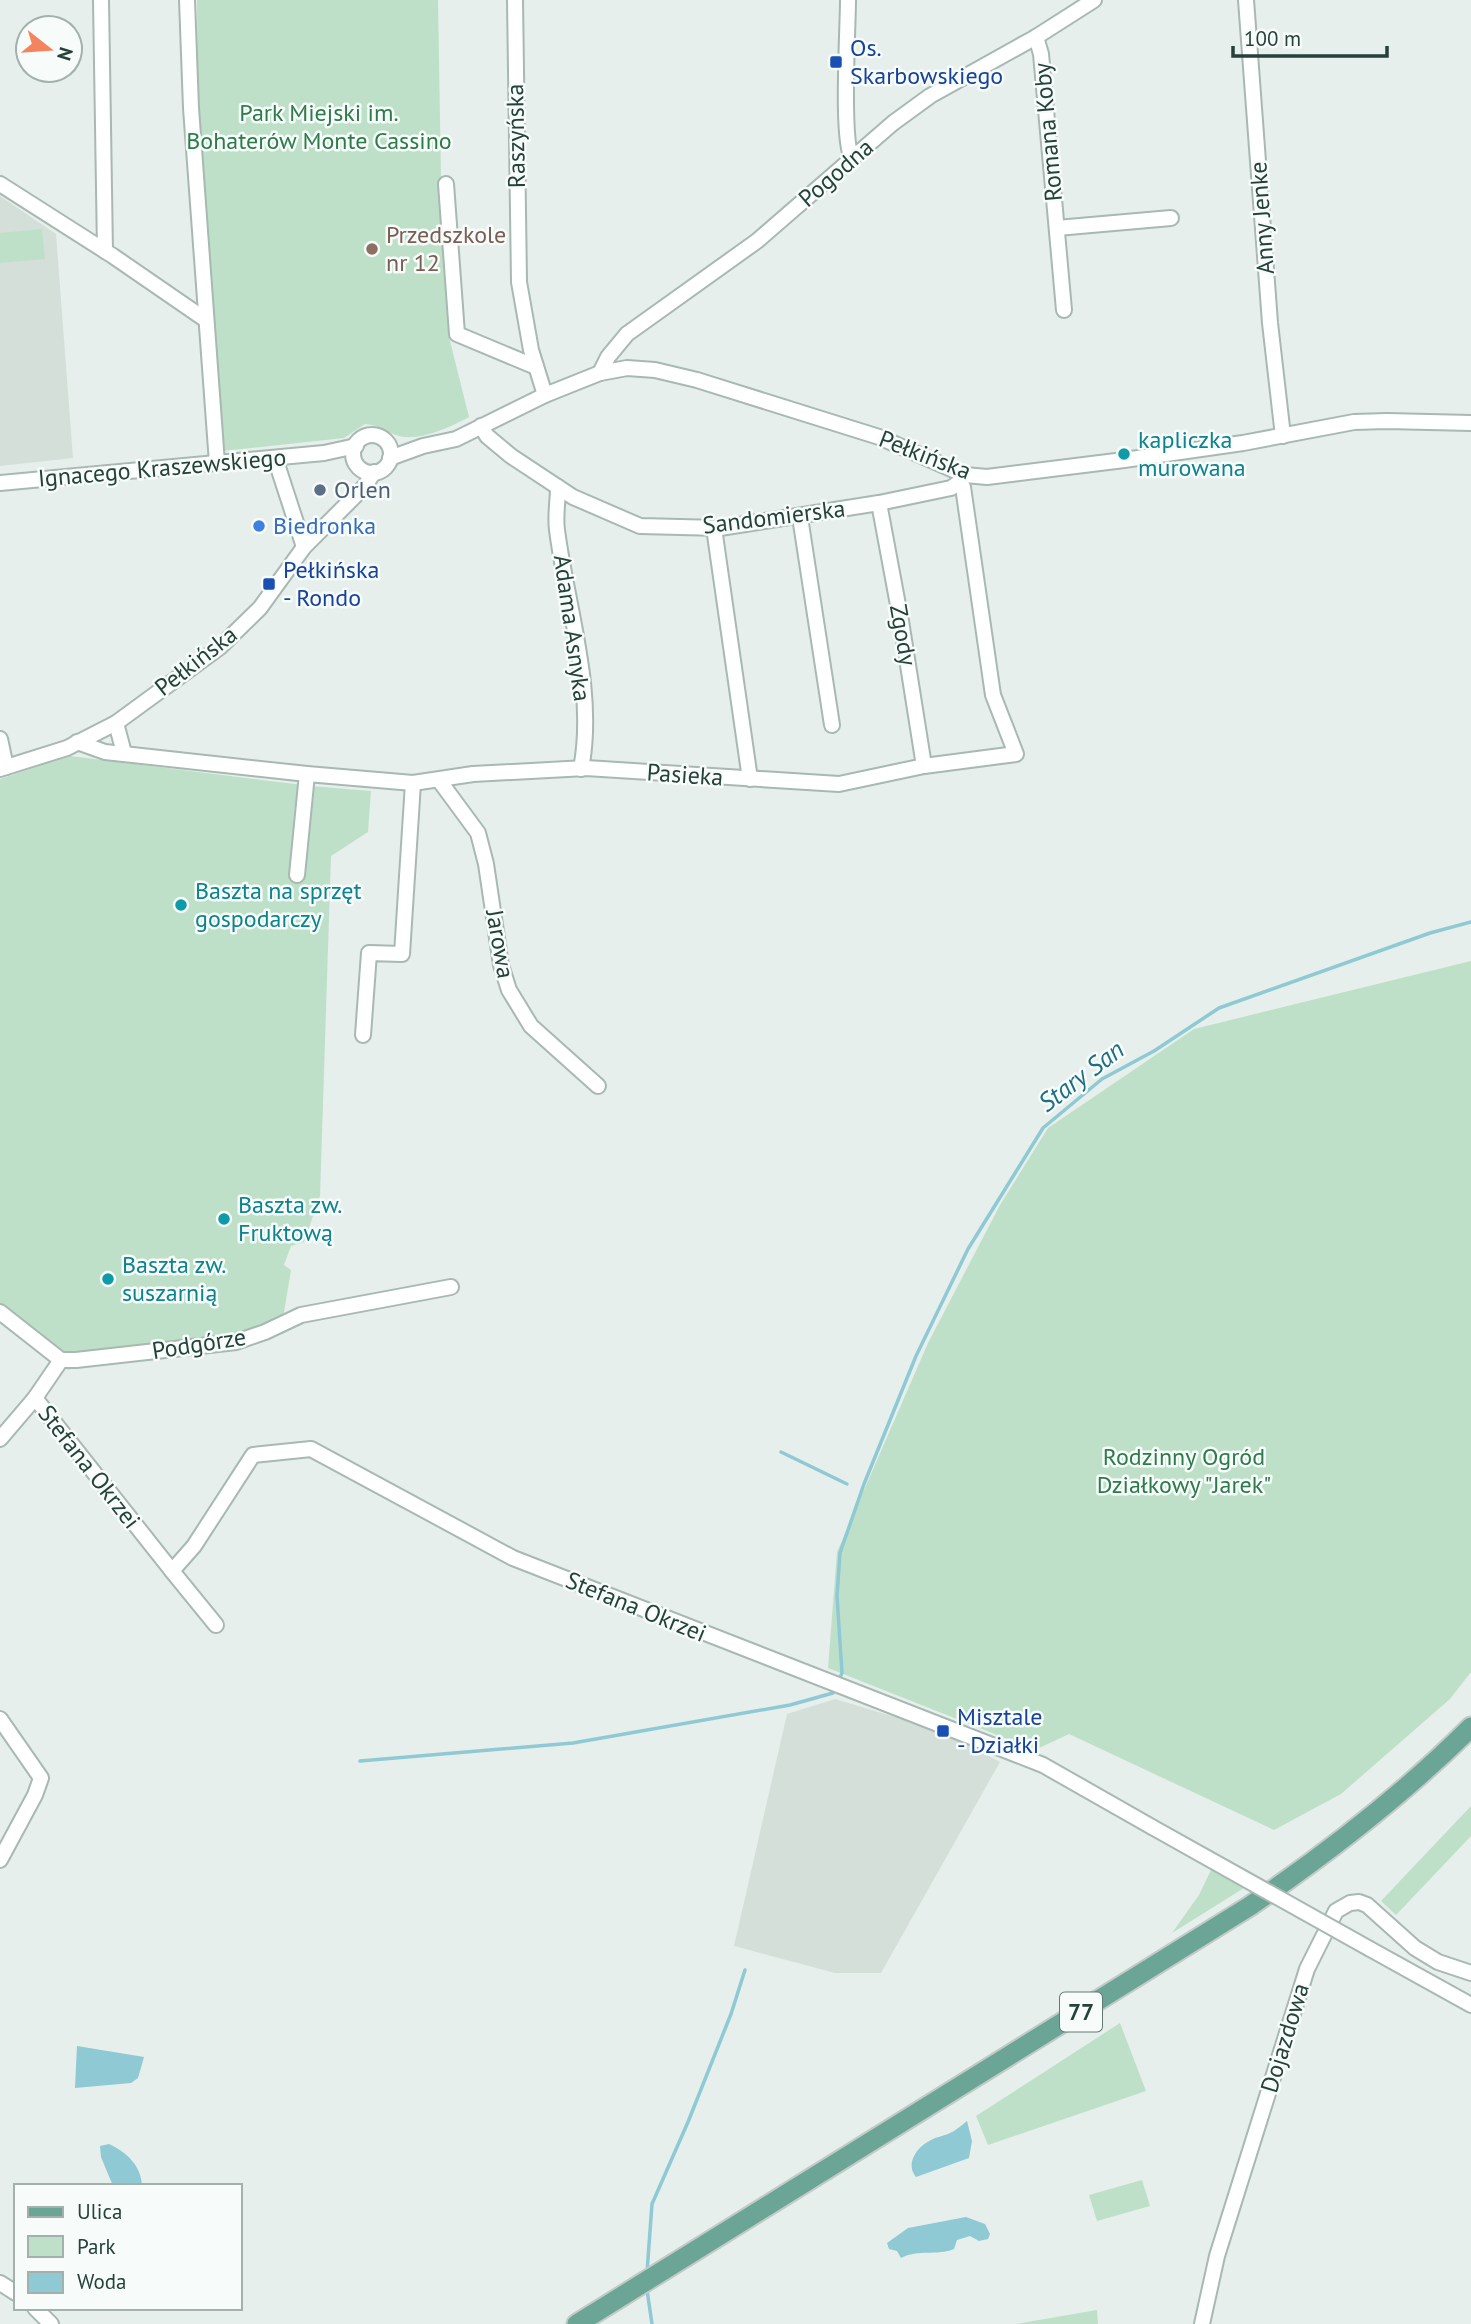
<svg xmlns="http://www.w3.org/2000/svg" width="1471" height="2324" viewBox="0 0 1471 2324" font-family="'PT Sans',sans-serif">
<rect width="100%" height="100%" fill="#e6efeb"/>
<g fill="#d4dfda">
<polygon points="0,196 56,234 73,458 0,466"/>
<polygon points="835,1699 945,1732 1000,1762 881,1973 835,1973 734,1946 787,1714"/>
</g>
<g fill="#bfe0c8">
<path d="M197 0H438L441 179 449 337 469 417C451 427 417 443 396 435 383 430 381 426 365 424L344 438 223 451 198 116Z"/>
<polygon points="42,229 45,259 0,263 0,233"/>
<polygon points="70,756 311,786 371,791 368,832 331,856 320,1196 304,1242 291,1246 284,1265 291,1270 281,1330 79,1365 69,1370 48,1361 0,1320 0,779"/>
<polygon points="1471,961 1471,1672 1450,1699 1341,1794 1274,1830 1069,1734 1035,1750 828,1668 837,1552 928,1343 1000,1205 1048,1128 1194,1029"/>
<polygon points="1471,1806 1471,1836 1396,1915 1381,1901"/>
<polygon points="1211,1870 1244,1888 1172,1933 1199,1895"/>
<polygon points="1120,2023 1146,2091 988,2145 976,2116"/>
<polygon points="1142,2180 1150,2206 1097,2221 1089,2195"/>
<polygon points="1097,2310 1098,2324 1016,2324"/>
</g>
<g fill="#8ec9d4">
<polygon points="77,2046 144,2057 138,2078 131,2083 75,2088"/>
<path d="M967 2121 972 2141 969 2158 916 2177C905 2163 917 2147 931 2140 936 2137 943 2136 948 2134 955 2131 961 2126 967 2121Z"/>
<path d="M109 2144C126 2152 141 2165 142 2186H113L101 2157 100 2146Z"/>
<path d="M966 2217 985 2224 990 2234 988 2239 979 2241 970 2236 957 2240 954 2249C937 2256 918 2249 901 2258L897 2251 889 2249 887 2243 908 2228Z"/>
</g>
<g fill="none" stroke-linecap="round" stroke-linejoin="round">
<g stroke="#8ec9d4" stroke-width="3.5">
<polyline points="781,1452 847,1484"/>
<polyline points="838,1682 842,1673 837,1596 840,1553 864,1484 916,1356 968,1249 1043,1128 1102,1079 1154,1051 1219,1008 1430,933 1471,922"/>
<polyline points="360,1761 573,1743 790,1705 833,1693 835,1689"/>
<polyline points="647,2272 652,2204 688,2122 731,2014 745,1970"/>
<polyline points="647,2290 652,2324"/>
</g>
<g stroke="#a8b8b2" stroke-width="18">
<g id="minor">
<polyline points="101,0 105,251"/>
<polyline points="187,0 191,108 217,463"/>
<polyline points="515,0 519,282 531,350 545,395"/>
<path d="M848 0C848 28 841 140 852 158"/>
<polyline points="1246,0 1270,323 1283,436"/>
<polyline points="1036,37 1041,54 1064,310"/>
<polyline points="0,184 113,256 206,320"/>
<polyline points="446,184 457,334 536,367"/>
<polyline points="1057,228 1171,218"/>
<polyline points="600,373 608,357 627,334 757,241 893,123 930,96 1036,37 1094,0"/>
<polyline points="481,426 487,436 511,456 573,497 640,526 720,528 879,503 951,488 961,481 964,475"/>
<circle cx="372" cy="454" r="19"/>
<polyline points="275,458 304,547"/>
<polyline points="390,458 423,446 456,439 545,395 600,373 627,368 655,370 697,380 879,437 965,475 987,477 1124,460 1243,443 1354,422 1387,421 1471,423"/>
<polyline points="0,483 324,453 356,446"/>
<path d="M558 487C558 501 555 516 557 530 567 608 596 690 581 769"/>
<polyline points="879,503 901,621 924,766"/>
<polyline points="800,517 832,725"/>
<polyline points="714,528 750,779"/>
<polyline points="116,723 124,753"/>
<polyline points="0,739 6,767"/>
<polyline points="77,742 105,752 307,774 413,783 473,774 586,768 839,784 924,766 1016,754 993,695 963,487 959,483"/>
<polyline points="0,769 67,748 116,723 220,647 260,608 304,547 365,486 374,472"/>
<polyline points="439,780 478,833 486,864 501,965 509,990 531,1026 598,1086"/>
<polyline points="297,875 307,774"/>
<polyline points="363,1035 369,953 402,954 413,783"/>
<polyline points="0,1312 61,1360 76,1360 236,1342 265,1332 301,1315 451,1287"/>
<polyline points="35,1398 172,1571 194,1546 253,1455 311,1449 513,1558 1043,1765 1152,1827"/>
<polyline points="0,1439 35,1398 61,1360"/>
<polyline points="172,1571 216,1625"/>
<polyline points="0,1719 41,1778 35,1795 0,1860"/>
<polyline points="1370,1949 1471,2005"/>
<polyline points="0,2283 16,2293"/>
<polyline points="35,2308 51,2324"/>
<polyline points="1202,2324 1217,2256 1307,1969 1336,1911 1350,1903 1359,1902 1367,1905 1415,1948 1438,1962 1471,1973"/>
</g>
</g>
<g stroke="#c2cac8" stroke-width="23">
<path id="major" d="M577 2324 1250 1906C1329 1852 1403 1795 1471 1727"/>
</g>
<use href="#minor" stroke="#fff" stroke-width="14"/>
<use href="#major" stroke="#6aa596" stroke-width="19"/>
<g stroke="#a8b8b2" stroke-width="18" stroke-linecap="butt">
<polyline id="minor-bridge" points="1152,1827 1370,1949"/>
</g>
<use href="#minor-bridge" stroke="#fff" stroke-width="14"/>
</g>
<g fill="#1a4fb4" stroke="#f7fbf9" stroke-width="2.5">
<rect x="829" y="55" width="14" height="14" rx="3.5"/>
<rect x="262" y="577" width="14" height="14" rx="3.5"/>
<rect x="936" y="1724" width="14" height="14" rx="3.5"/>
</g>
<circle fill="#8d6e63" stroke="#f7fbf9" stroke-width="2.5" cx="372" cy="249" r="7"/>
<g fill="#0f9aa8" stroke="#f7fbf9" stroke-width="2.5">
<circle cx="1124" cy="454" r="7"/>
<circle cx="181" cy="905" r="7"/>
<circle cx="224" cy="1219" r="7"/>
<circle cx="108" cy="1279" r="7"/>
</g>
<circle fill="#5c6f8a" stroke="#f7fbf9" stroke-width="2.5" cx="320" cy="490" r="7"/>
<circle fill="#3f7fe0" stroke="#f7fbf9" stroke-width="2.5" cx="259" cy="526" r="7"/>
<g text-anchor="middle" stroke-width="5" stroke-linejoin="round" paint-order="stroke">
<rect fill="#f7fbf9" stroke="#637a73" stroke-width="2" x="1060" y="1992.5" width="42" height="39" rx="5"/>
<g font-size="23" font-weight="bold" fill="#24423a">
<text x="1081" y="2020">77</text>
</g>
<g font-size="24" fill="#164399" stroke="#f7fbf9" text-anchor="start">
<text x="850" y="56">Os.<tspan x="850" dy="28">Skarbowskiego</tspan></text>
<text x="283" y="578">Pełkińska<tspan x="283" dy="28">- Rondo</tspan></text>
<text x="957" y="1725">Misztale<tspan x="957" dy="28">- Działki</tspan></text>
</g>
<g font-size="24" fill="#2d7a4b" stroke="#f7fbf9">
<text x="319" y="121">Park Miejski im.<tspan x="319" dy="28">Bohaterów Monte Cassino</tspan></text>
<text x="1184" y="1465">Rodzinny Ogród<tspan x="1184" dy="28">Działkowy "Jarek"</tspan></text>
</g>
<g font-size="24" fill="#24423a" stroke="#f7fbf9">
<text transform="translate(1048 132) rotate(-95)" y="8">Romana Koby</text>
<text transform="translate(516 136) rotate(-91)" y="8">Raszyńska</text>
<text transform="translate(836 173) rotate(-41)" y="8">Pogodna</text>
<text transform="translate(1262 218) rotate(-94)" y="8">Anny Jenke</text>
<text transform="translate(925 455) rotate(21)" y="8">Pełkińska</text>
<text transform="translate(162 468) rotate(-5)" y="8">Ignacego Kraszewskiego</text>
<text transform="translate(774 517) rotate(-7)" y="8">Sandomierska</text>
<text transform="translate(572 628) rotate(82)" y="8">Adama Asnyka</text>
<text transform="translate(903 635) rotate(80)" y="8">Zgody</text>
<text transform="translate(196 661) rotate(-38)" y="8">Pełkińska</text>
<text transform="translate(685 775) rotate(4)" y="8">Pasieka</text>
<text transform="translate(500 944) rotate(80)" y="8">Jarowa</text>
<text transform="translate(199 1344) rotate(-9)" y="8">Podgórze</text>
<text transform="translate(89 1467) rotate(52)" y="8">Stefana Okrzei</text>
<text transform="translate(636 1607) rotate(22)" y="8">Stefana Okrzei</text>
<text transform="translate(1285 2038) rotate(-73)" y="8">Dojazdowa</text>
</g>
<g font-size="24" fill="#785e54" stroke="#f7fbf9" text-anchor="start">
<text x="386" y="243">Przedszkole<tspan x="386" dy="28">nr 12</tspan></text>
</g>
<g font-size="24" fill="#0d838f" stroke="#f7fbf9" text-anchor="start">
<text x="1138" y="448">kapliczka<tspan x="1138" dy="28">murowana</tspan></text>
<text x="195" y="899">Baszta na sprzęt<tspan x="195" dy="28">gospodarczy</tspan></text>
<text x="238" y="1213">Baszta zw.<tspan x="238" dy="28">Fruktową</tspan></text>
<text x="122" y="1273">Baszta zw.<tspan x="122" dy="28">suszarnią</tspan></text>
</g>
<g font-size="24" fill="#4e5e75" stroke="#f7fbf9" text-anchor="start">
<text x="334" y="498">Orlen</text>
</g>
<g font-size="24" fill="#366cbe" stroke="#f7fbf9" text-anchor="start">
<text x="273" y="534">Biedronka</text>
</g>
<g font-size="26" font-style="italic" fill="#1c6f80" stroke="#f7fbf9">
<text transform="translate(1081 1076) rotate(-37)" y="9">Stary San</text>
</g>
</g>
<rect x="14" y="2184" width="228" height="126" fill="#f7fbf9" stroke="#a3b1ad" stroke-width="2"/>
<rect x="28" y="2207" width="35" height="10" fill="#6aa596" stroke="#a3b1ad" stroke-width="2"/>
<text x="77" y="2219" font-size="21" fill="#24423a">Ulica</text>
<rect x="28" y="2236" width="35" height="21" fill="#bfe0c8" stroke="#a3b1ad" stroke-width="2"/>
<text x="77" y="2254" font-size="21" fill="#24423a">Park</text>
<rect x="28" y="2272" width="35" height="21" fill="#8ec9d4" stroke="#a3b1ad" stroke-width="2"/>
<text x="77" y="2289" font-size="21" fill="#24423a">Woda</text>
<g transform="translate(49 49) rotate(107)"><circle r="33" fill="#f7fbf9" stroke="#a3b1ad" stroke-width="2"/>
<path d="M0-5L12 26L0 18L-12 26Z" fill="#f4845f"/>
<text y="-10" font-size="19" font-weight="bold" text-anchor="middle" fill="#24423a">N</text>
</g>
<path d="M1233 46v10h154v-10" fill="none" stroke="#24423a" stroke-width="3.5"/>
<text x="1244" y="46" font-size="21" fill="#24423a" stroke="#f7fbf9" stroke-width="5" paint-order="stroke">100 m</text>
</svg>
